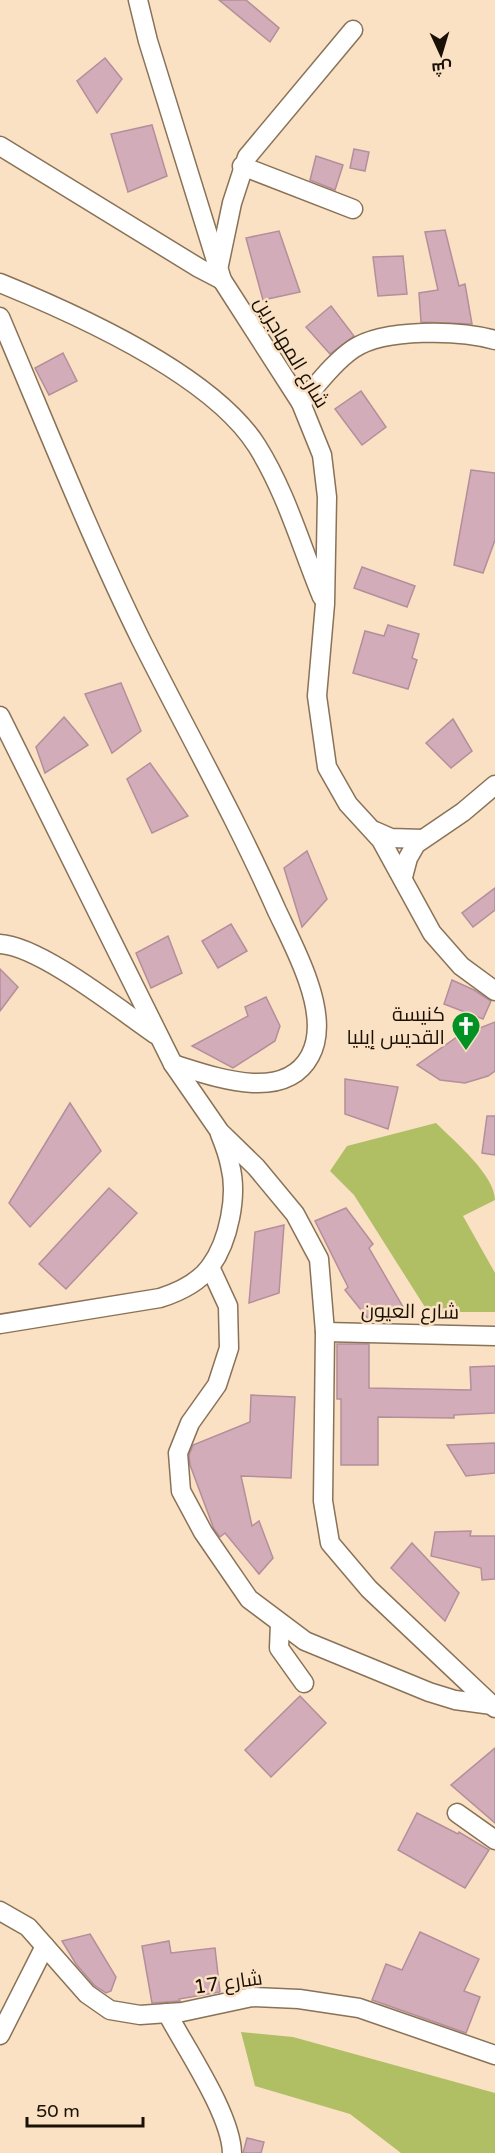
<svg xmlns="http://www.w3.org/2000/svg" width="495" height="2153" viewBox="0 0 495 2153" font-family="'Varela Round',Cairo,sans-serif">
<rect width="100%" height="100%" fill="#fae1c3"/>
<g fill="#b0be64">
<path d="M436 1123C454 1141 495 1175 495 1200L463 1216 495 1273V1312H428L354 1195 330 1171 347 1146Z"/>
<polygon points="241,2032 293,2037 495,2093 495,2153 401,2153 350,2114 255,2086"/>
</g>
<g fill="#d3acba" stroke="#b48e9b" stroke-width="1.5">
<polygon points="219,0 246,0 279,28 270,42"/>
<polygon points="105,58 122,79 97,113 77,81"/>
<polygon points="152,125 167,176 128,192 111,134"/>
<polygon points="354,149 369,152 365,171 350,168"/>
<polygon points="316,156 343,165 335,190 310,180"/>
<polygon points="445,230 459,286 465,284 472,324 421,322 419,293 438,290 425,232"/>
<polygon points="279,231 300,292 263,300 246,238"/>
<polygon points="403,256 407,294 378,296 373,257"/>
<polygon points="331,306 354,336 330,354 306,327"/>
<polygon points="63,353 77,381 49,395 35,368"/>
<polygon points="361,391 386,427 362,445 335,409"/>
<polygon points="471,470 495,473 495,540 483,573 454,565"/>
<polygon points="362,567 415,586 407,607 354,588"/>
<polygon points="388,625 419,634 412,658 417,660 408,689 353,673 365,631 384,636"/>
<polygon points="121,683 141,731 112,753 85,694"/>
<polygon points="64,717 88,745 45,773 36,747"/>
<polygon points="453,719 472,751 451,768 426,743"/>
<polygon points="150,763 188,816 152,833 127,779"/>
<polygon points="307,851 327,899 302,927 284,868"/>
<polygon points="495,888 495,910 473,927 462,913"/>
<polygon points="231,924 247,951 218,968 202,941"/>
<polygon points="168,936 182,973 151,988 136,953"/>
<polygon points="0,969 18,987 0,1011"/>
<polygon points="452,980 474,990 491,1001 483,1019 444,1004"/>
<polygon points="266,997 280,1026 275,1041 233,1068 192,1046 248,1016 245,1007"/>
<polygon points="495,1022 495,1071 488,1076 465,1083 440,1080 417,1065 457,1037"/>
<polygon points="345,1079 398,1087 388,1129 345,1114"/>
<polygon points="70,1103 101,1151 30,1227 9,1203"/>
<polygon points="487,1116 495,1116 495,1155 482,1153"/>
<polygon points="109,1188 137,1213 66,1289 39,1264"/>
<polygon points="346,1208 373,1244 369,1248 403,1307 370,1321 345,1290 348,1287 315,1221"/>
<polygon points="284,1225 279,1293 249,1303 255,1232"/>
<polygon points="337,1344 369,1344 369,1388 471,1390 470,1367 495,1366 495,1413 454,1415 454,1418 378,1417 378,1465 341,1465 341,1399 337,1399"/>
<polygon points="251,1395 295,1397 291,1478 241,1476 252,1526 259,1521 273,1558 259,1574 225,1533 220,1537 214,1529 190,1465 189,1455 193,1445 250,1422"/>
<polygon points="495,1443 495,1473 466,1476 447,1445"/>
<polygon points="471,1531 470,1536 495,1536 495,1579 482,1580 481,1568 431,1556 435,1532"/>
<polygon points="412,1543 459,1593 445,1621 391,1568"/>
<polygon points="300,1696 326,1723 271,1777 245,1750"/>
<polygon points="495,1748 495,1823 451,1785"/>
<polygon points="417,1813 458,1834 459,1832 489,1850 465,1888 398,1850"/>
<polygon points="420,1932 479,1959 464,1991 480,1997 466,2033 372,2000 386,1964 402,1970"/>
<polygon points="90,1934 116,1977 111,1991 106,1993 95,1986 76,1964 62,1941"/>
<polygon points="169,1941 171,1953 215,1948 220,1992 179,1999 180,2001 152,2003 142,1946"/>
<polygon points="247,2138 264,2142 261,2153 243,2153"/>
</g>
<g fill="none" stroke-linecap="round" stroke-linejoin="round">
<g stroke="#897257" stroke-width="21">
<g id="minor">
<polyline points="138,0 148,41 222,280 301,403 322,455 327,497 325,604 317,696 327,767 348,804 381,840 432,933 461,966 495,991"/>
<polyline points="0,146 199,268 222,280"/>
<polyline points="242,166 353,209"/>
<polyline points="219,265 232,203 247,157 353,30"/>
<path d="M0 283C76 314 212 375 257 446 286 492 301 546 322 597"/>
<path d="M0 317C46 425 89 534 141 640 186 730 236 818 277 911 288 934 300 957 308 981 316 1004 322 1034 310 1056 284 1104 212 1076 173 1064"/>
<path d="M301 403C317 385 333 363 353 349 384 328 460 330 495 340"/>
<polyline points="0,716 173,1064 220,1132 256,1167 295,1214 319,1259 325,1332 323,1501 330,1543 369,1589 495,1708"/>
<polyline points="375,831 391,838 422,839"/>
<polyline points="403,877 408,858 416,844 463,812 495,785"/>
<path d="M0 944C40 946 120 1010 155 1034"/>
<polyline points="210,1267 228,1306 229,1348 217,1385 190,1423 178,1453 181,1491 203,1532 249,1599 305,1641 429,1692 455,1700 492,1705"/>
<path d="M0 1324 160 1298C179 1292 198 1283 210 1267 229 1241 238 1195 230 1165 228 1154 224 1144 220 1134"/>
<polyline points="325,1332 495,1336"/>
<polyline points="280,1623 279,1648 304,1683"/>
<polyline points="457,1813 495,1840"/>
<polyline points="0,1911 28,1927 87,1994 110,2010 140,2015 182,2012 252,1997 299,1999 359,2008 495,2055"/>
<path d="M167 2013C186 2049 231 2114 232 2153"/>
<polyline points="0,2035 45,1946"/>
</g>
</g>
<use href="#minor" stroke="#fff" stroke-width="18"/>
</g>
<defs>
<g id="church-pin" transform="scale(1.5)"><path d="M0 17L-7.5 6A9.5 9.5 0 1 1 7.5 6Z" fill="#029123" stroke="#fae1c3"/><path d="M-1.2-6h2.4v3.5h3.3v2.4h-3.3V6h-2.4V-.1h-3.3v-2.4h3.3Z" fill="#fff"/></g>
</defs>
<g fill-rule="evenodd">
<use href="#church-pin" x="466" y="1026"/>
</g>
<g text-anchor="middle" stroke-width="5" stroke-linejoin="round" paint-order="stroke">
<g font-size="20" fill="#191006" stroke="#fae1c3">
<text transform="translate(292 352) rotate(59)" y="7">شارع المهاجرين</text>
<text transform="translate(410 1311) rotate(1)" y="7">شارع العيون</text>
<text transform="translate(228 1982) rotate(-8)" y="7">شارع 17</text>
</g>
<g font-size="20" fill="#191006" stroke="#fae1c3" text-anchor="end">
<text x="445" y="1021">كنيسة<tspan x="445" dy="23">القديس إيليا</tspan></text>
</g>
</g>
<g transform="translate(441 54) rotate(176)" stroke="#fae1c3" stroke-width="4.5" paint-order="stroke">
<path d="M0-4.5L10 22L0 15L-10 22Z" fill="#191006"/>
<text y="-9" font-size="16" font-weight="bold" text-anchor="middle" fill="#191006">ش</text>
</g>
<path d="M27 2117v9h116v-9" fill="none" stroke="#191006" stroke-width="3"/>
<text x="36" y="2117" font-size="18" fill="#191006" stroke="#fae1c3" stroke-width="4.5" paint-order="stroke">50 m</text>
</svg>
